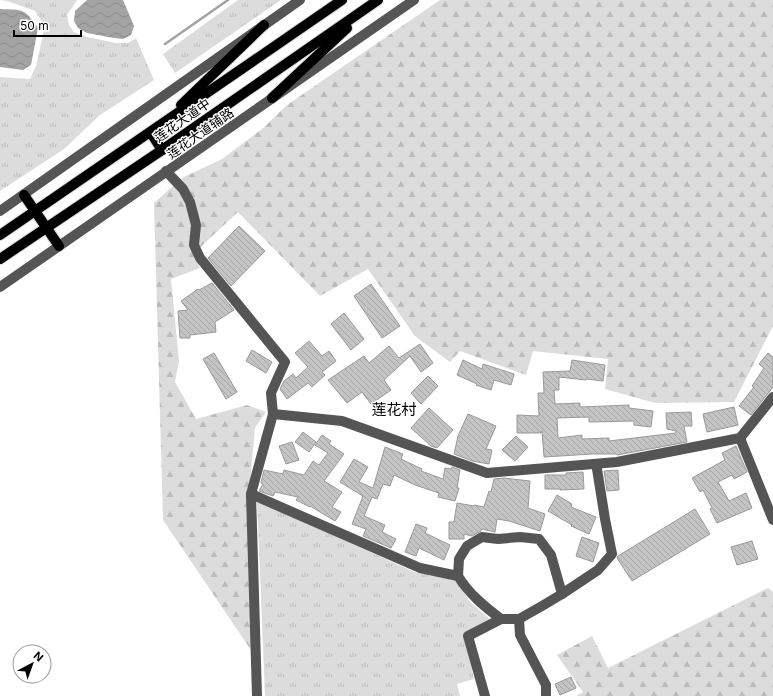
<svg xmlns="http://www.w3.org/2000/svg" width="773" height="696" viewBox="0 0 773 696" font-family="Inter,'Noto Sans SC',sans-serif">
<defs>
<pattern id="grass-tufts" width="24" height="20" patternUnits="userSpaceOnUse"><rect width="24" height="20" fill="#dcdcdc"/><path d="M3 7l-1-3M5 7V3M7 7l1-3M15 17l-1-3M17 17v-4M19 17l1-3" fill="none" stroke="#bbb"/></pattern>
<pattern id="forest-firs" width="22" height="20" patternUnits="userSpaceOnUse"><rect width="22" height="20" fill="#dcdcdc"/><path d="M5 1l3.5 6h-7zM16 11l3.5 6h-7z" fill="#bbb"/></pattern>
<pattern id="water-waves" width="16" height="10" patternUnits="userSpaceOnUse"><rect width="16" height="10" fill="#a3a3a3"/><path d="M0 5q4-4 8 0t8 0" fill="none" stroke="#8b8b8b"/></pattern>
<pattern id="building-back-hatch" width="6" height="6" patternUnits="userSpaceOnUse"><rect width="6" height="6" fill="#c4c4c4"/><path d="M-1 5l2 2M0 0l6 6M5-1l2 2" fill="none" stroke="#a7a7a7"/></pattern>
</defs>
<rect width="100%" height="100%" fill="#fff"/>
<g fill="url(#grass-tufts)">
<polygon points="0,0 77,0 67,15 69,25 74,32 87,37 116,43 128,43 136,38 154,80 100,115 64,149 0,191 0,77 30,79 36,66 45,26 35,11 7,1"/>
<polygon points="238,0 281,0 175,73 163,54"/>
<polygon points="257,500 414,572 456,580 470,602 490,619 464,634 474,679 457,684 460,696 265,696"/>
</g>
<g fill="url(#forest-firs)">
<polygon points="440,0 773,0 773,326 734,402 655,403 605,389 608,359 533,351 526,375 460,351 450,362 415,336 368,269 320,296 238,212 193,254 200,268 171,279 179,361 175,382 196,419 247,405 266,412 255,428 249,492 251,650 163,520 154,203 182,178 222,159 262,129 287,105"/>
<polygon points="768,588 773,592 773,696 576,696 583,692 557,655 592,636 608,668"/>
</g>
<g fill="url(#water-waves)">
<polygon points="87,0 123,0 134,26 131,35 123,39 114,38 87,33 78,28 74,21 75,11"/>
<path d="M0 9C24 10 24 8 38 28L31 65 23 70 0 67Z"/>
</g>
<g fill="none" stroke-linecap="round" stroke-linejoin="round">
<polyline stroke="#a3a3a3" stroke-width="2.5" points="165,44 228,0"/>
</g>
<g fill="url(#building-back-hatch)" stroke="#999">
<polygon points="239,226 265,251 231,286 208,258"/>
<polygon points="212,283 234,310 215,322 216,332 190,335 190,338 180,338 178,311 188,310 181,301 198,289 199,290"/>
<polygon points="371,284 400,326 382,338 354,296"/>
<polygon points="344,313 364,339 351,350 331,324"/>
<polygon points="309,341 322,356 329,351 336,361 322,372 325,375 312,387 308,383 287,399 280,389 284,381 293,374 296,378 308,367 295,353"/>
<polygon points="420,344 433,363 421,372 410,356 384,380 391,390 371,404 362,392 347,403 328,380 364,356 369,363 389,346 399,358"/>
<polygon points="252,350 272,362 266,373 246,361"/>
<polygon points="214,353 237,392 226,399 203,359"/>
<polygon points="768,353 773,357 773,387 751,415 739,406 754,387 752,386 764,368 759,364"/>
<polygon points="463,360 482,369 483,364 514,374 511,385 494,380 491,390 476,385 477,384 457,375"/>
<polygon points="572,360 605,365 603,381 586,379 586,380 559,377 559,390 554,390 555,404 580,403 580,407 629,405 629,408 653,411 651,427 634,425 634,421 589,422 589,417 557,418 558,438 582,435 582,439 609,438 609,441 676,433 676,431 667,429 666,413 691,412 692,426 684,426 687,442 617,455 616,454 592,454 544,457 542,431 541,433 517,433 517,415 539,416 538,393 544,393 543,372 570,371"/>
<polygon points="428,376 438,386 421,404 411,393"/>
<polygon points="734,407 738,425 707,432 703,414"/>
<polygon points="429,408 453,430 437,448 431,446 411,428"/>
<polygon points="468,414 496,426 486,449 492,450 489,464 472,461 454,454 458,436"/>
<polygon points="303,432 316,442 309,452 295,442"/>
<polygon points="322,435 331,441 329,444 344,454 324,481 342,492 332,507 341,512 335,521 310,506 310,507 296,500 298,497 275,492 273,496 259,491 263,484 261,483 264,470 283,474 284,470 304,475 313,461 319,465 328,453 315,445"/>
<polygon points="516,436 528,447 515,461 502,450"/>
<polygon points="292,442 299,460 286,464 279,446"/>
<polygon points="736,446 747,472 734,479 732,475 718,482 729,501 746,493 752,508 717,523 710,509 712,508 703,490 700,492 692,478 725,460 722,453"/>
<polygon points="385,447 403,454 401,459 422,469 421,471 443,479 445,468 451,469 452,467 460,470 457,488 459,488 455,501 438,497 439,493 415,485 394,475 390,486 383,484 377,499 372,497 364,516 385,525 382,532 396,539 391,548 363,536 366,529 352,524 363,496 340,482 354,459 368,467 359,482 373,488"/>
<polygon points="618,470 619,490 607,491 604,471"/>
<polygon points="583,472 584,489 560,490 560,489 545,489 545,475 566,475 566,473"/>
<polygon points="504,478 530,481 528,508 545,514 540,531 509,521 497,519 495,532 482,529 481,531 472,536 464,534 464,539 449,539 449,522 454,522 457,503 474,506 474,505 484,507 489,491 491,492 494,479"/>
<polygon points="557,495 572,504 571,507 596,517 589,534 571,526 572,525 548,511"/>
<polygon points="695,509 710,534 632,581 617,558 618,556"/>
<polygon points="416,524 427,528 425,533 450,545 444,560 419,548 416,556 405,552"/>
<polygon points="582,537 599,543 593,562 576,556"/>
<polygon points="752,541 758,559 737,565 731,547"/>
<polygon points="571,677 576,688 560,695 555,684"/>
</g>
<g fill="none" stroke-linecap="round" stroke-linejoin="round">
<g stroke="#dbdbdb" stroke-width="12">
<g id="major">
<polyline points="272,98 347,28"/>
<polyline points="181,105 264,25"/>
<polyline points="151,133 162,150"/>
<polyline points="24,195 59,246"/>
<polyline points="0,235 342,0"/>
<polyline points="0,259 162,150 378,0"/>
</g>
</g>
<g stroke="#555" stroke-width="10">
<polyline points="166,171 183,189 190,202 196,225 194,245 200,258 285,362 271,393 273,414"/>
<polyline points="0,211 300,0"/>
<polyline points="0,287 414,0"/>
<polyline points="740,438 773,520"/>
<path d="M251 494 420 568 458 576C469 594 485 607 501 619L468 636 485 696"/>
<polyline points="458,576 459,559 467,546 482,537 498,539 520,537 539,539 551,555 562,594 542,606 519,619 501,619"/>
<polyline points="562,594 598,570 612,554 605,519 597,469"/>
<polyline points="519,619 520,635 546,685 546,696"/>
<polyline points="257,696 251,494 273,414 342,421 487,473 617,462 740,438 773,397"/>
</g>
<use href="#major" stroke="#000" stroke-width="10"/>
</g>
<g text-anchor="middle" stroke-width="3" stroke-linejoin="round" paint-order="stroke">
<g font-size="13" fill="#000" stroke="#fff">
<text transform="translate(182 120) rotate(-35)" y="5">莲花大道中</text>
<text transform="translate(200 133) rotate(-35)" y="5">莲花大道辅路</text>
</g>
<g font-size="15" fill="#000" stroke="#fff">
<text x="394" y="415">莲花村</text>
</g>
</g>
<g transform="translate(32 664) rotate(41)"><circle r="19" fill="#ffffff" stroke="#999999"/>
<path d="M0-3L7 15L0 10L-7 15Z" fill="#000000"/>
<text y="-6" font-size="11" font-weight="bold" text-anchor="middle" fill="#000000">N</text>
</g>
<path d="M14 30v6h67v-6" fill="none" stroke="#000000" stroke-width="2"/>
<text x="20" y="30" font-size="12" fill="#000000" stroke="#ffffff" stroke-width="3" paint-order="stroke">50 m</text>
</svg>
